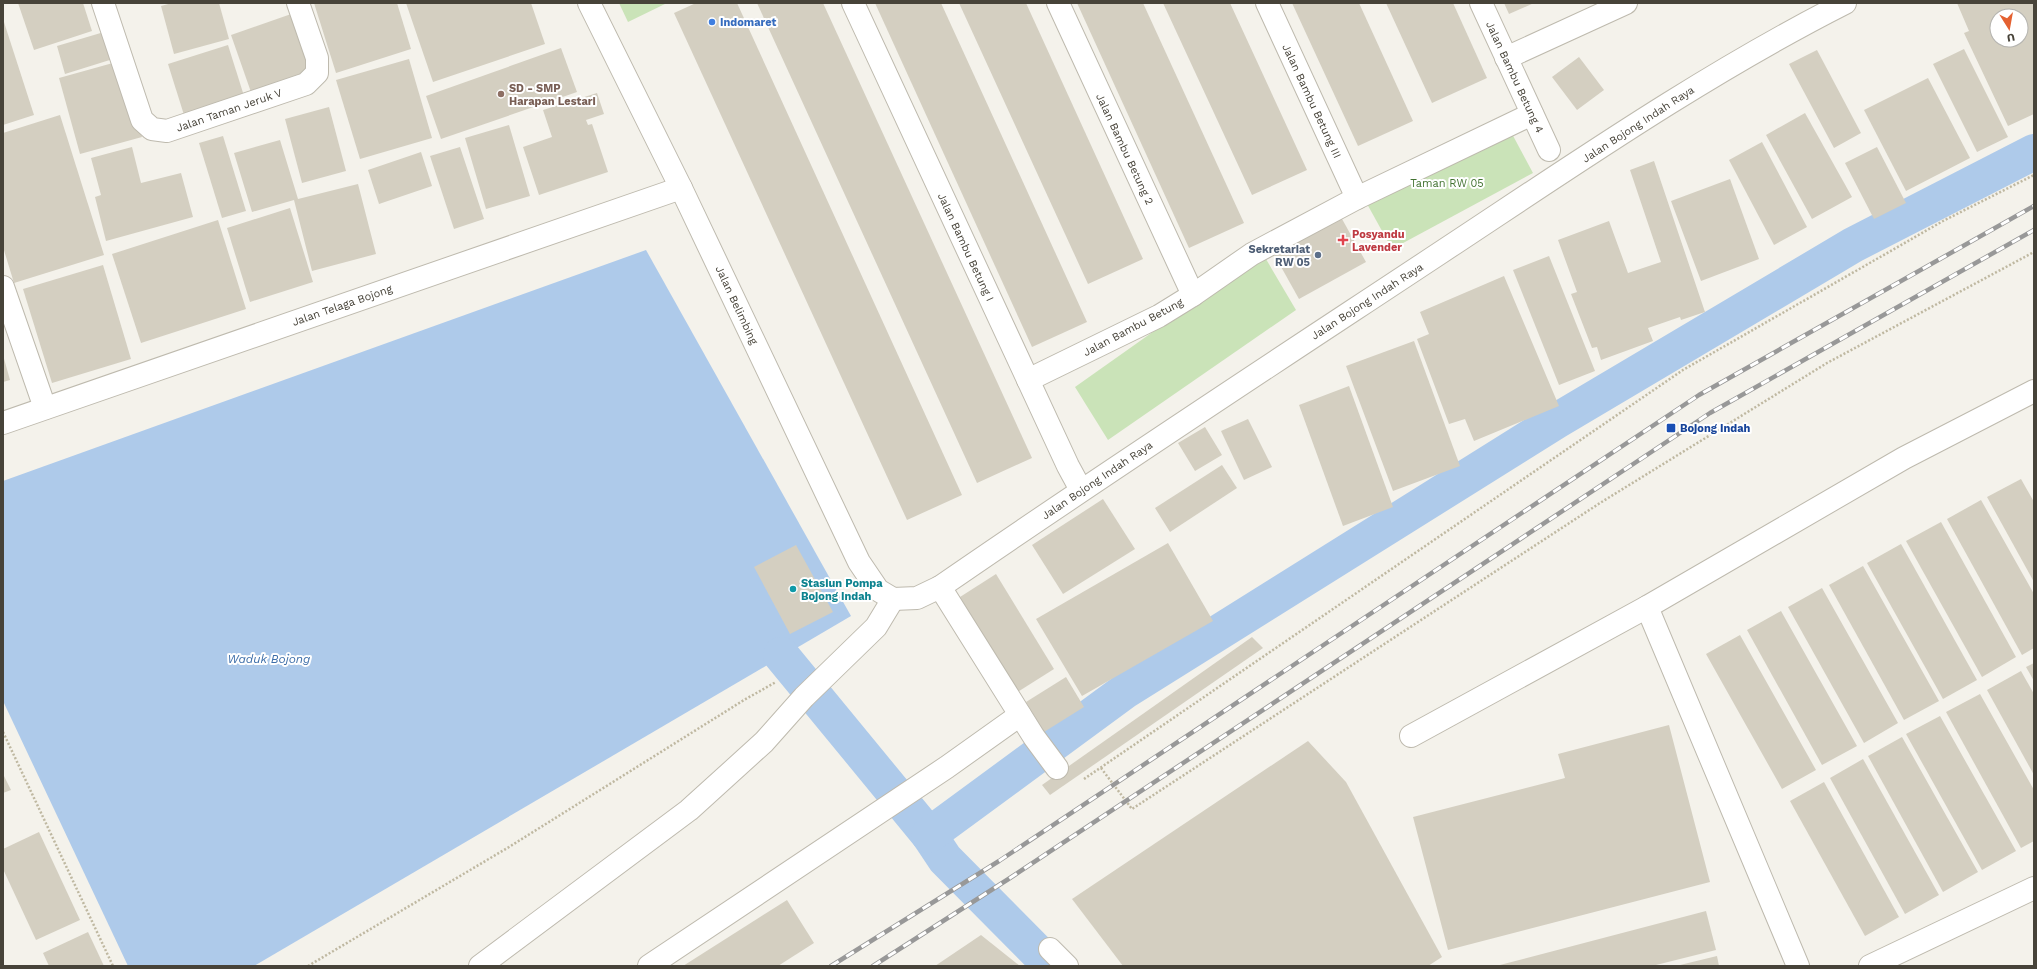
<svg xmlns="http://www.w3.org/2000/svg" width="2037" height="969" viewBox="0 0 2037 969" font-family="'Work Sans',sans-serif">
<rect width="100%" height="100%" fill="#f4f2eb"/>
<g fill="#cae3b8">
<polygon points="619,3 667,3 628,22"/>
<polygon points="1503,117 1533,173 1392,249 1361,193"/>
<polygon points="1263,254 1296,310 1108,440 1075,387"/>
</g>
<polygon fill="#aecaea" points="646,250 851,616 254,966 128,966 3,701 3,481"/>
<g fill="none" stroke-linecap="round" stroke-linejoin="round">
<g stroke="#aecaea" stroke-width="36">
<polyline points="781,655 929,835 945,859 1051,966"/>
<polyline points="929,835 1125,691 1558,420 1853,245 2034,152"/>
</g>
</g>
<g fill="#d4cfc1" fill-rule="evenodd">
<polygon points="18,3 83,3 92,31 34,50"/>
<polygon points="172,3 219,3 229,39 174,54 161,6"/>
<polygon points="314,3 397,3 411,49 336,73"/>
<polygon points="406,3 531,3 545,44 433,82"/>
<polygon points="696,3 737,3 962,495 907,520 674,13"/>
<polygon points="757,3 823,3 1032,458 977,483"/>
<polygon points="875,3 941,3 1087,322 1032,347"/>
<polygon points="959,3 1026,3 1143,259 1088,284"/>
<polygon points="1077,3 1143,3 1244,223 1189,248"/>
<polygon points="1163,3 1230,3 1307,170 1252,195"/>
<polygon points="1292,3 1359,3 1413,121 1358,146"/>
<polygon points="1386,3 1453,3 1487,78 1432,103"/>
<polygon points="1504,3 1534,3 1509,14"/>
<path d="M1957 3H2034V114L2008 126 1964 33 1969 31ZM1997 16H2021V40H1997Z"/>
<polygon points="294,13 315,74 252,95 231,35"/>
<polygon points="3,19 34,115 3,125"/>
<polygon points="104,32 113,59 65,74 57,46"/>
<polygon points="228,45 244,96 184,115 168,64"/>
<polygon points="561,48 577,92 441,139 426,96"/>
<polygon points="1964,49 2008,137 1977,152 1933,64"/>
<polygon points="1817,50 1861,133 1834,148 1789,64"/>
<polygon points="1579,57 1604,90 1577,110 1552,77"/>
<polygon points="409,59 432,138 360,159 336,80"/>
<polygon points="120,61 142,137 80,154 59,78"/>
<polygon points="1928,78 1970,158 1906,191 1864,110"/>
<polygon points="597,93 604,114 586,120 588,125 592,124 608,172 539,195 523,147 552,137 543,110"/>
<polygon points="329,107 346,171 302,183 285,119"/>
<polygon points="1805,113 1852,197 1812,219 1766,135"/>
<polygon points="60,115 104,255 14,283 3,247 3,133"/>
<polygon points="509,125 530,196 486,209 465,138"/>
<polygon points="223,136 246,211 222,218 199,143"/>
<polygon points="280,140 298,199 358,184 376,254 312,271 294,200 252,212 234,153"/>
<polygon points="1762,142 1807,227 1774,245 1729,160"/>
<polygon points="132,147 141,183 181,173 193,217 106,241 95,197 101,195 91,158"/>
<polygon points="460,147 484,219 454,229 430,156"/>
<polygon points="1877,147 1906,203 1874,219 1845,163"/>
<polygon points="421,152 432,186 379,204 368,170"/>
<polygon points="1654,161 1705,312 1681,320 1680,317 1648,328 1653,341 1601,360 1597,347 1592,348 1571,294 1577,292 1558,240 1609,221 1628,273 1661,262 1630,170"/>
<polygon points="1730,179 1759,259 1701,281 1671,201"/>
<polygon points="290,208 313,282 250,302 227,228"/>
<polygon points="1337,210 1366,262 1299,299 1270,247"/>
<polygon points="218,220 246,309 141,343 112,254"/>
<polygon points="1549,256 1595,371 1559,385 1513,270"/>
<polygon points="103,265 131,359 52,383 23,289"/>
<polygon points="1504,276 1559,406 1474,441 1465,419 1449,424 1417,339 1429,334 1420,312"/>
<polygon points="1414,341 1460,466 1393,491 1346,366"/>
<polygon points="3,355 10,380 3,382"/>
<polygon points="1349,386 1393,507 1343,526 1299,405"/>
<polygon points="1248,419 1272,467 1244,480 1221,431"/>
<polygon points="1205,427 1222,455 1195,471 1178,443"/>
<polygon points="1222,465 1237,488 1170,532 1155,508"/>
<polygon points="2021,479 2034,502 2034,582 1987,497"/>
<polygon points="1103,499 1135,549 1063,594 1032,545"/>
<polygon points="1981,500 2034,594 2034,648 2022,655 1947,519"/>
<polygon points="1941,522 2016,657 1982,677 1906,541"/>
<polygon points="1168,543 1213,621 1082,696 1036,619"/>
<polygon points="1901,544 1977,680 1943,699 1867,563"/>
<polygon points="796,545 833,612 790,634 754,567"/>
<polygon points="1863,566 1939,701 1904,720 1829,585"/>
<polygon points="996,574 1054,669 1016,693 960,597"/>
<polygon points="1822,588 1898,723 1864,743 1788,607"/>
<polygon points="1781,611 1857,746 1822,765 1747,630"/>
<polygon points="1740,635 1816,770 1782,789 1706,654"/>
<polygon points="1252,637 1263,648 1050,795 1042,785"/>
<polygon points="2034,663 2034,681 2026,667"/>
<polygon points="2021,671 2034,694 2034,775 1987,690"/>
<polygon points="1066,677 1084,707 1044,732 1026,702"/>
<polygon points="1980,694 2034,790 2034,841 2021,848 1946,712"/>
<polygon points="1940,716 2016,851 1982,870 1906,734"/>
<polygon points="1669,725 1710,882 1448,950 1413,817 1565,778 1558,754"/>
<polygon points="1902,737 1978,872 1943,892 1868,756"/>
<polygon points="1308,741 1346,782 1442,957 1428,966 1123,966 1072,899"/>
<polygon points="1863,759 1939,895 1905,914 1830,778"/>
<polygon points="3,774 11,790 3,793"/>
<polygon points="1824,782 1899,917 1865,936 1790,801"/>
<polygon points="39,832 80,920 36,940 3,869 3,849"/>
<polygon points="787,900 814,943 778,966 683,966"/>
<polygon points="1706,911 1716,950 1652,966 1496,966"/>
<polygon points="88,932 104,966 49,966 43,953"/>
<polygon points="981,935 1020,966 935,966"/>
<polygon points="1717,956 1719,966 1680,966 1680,965"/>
</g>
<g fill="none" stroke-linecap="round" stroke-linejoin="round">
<g stroke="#bebaae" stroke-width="24">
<g id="minor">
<polyline points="103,3 142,120 152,129 167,131 306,84 317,73 317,58 298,3"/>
<polyline points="589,3 681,188 859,562 878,590 893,599"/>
<polyline points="853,3 1068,466 1081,490"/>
<polyline points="1058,3 1193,295"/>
<polyline points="1267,3 1357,198"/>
<polyline points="1481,3 1549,150"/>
<polyline points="1506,58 1626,3"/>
<polyline points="3,287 45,408"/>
<polyline points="1028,380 1159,316 1193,295 1252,254 1357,198 1532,114"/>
<polyline points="3,423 681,188"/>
<polyline points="940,587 1034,737 1057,768"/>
<path d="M893 599 917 598 940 587C1105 473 1272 364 1440 253 1572 166 1703 75 1845 3"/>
<polyline points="1647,607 1798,966"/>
<polyline points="1411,736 1647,607 1904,458 2034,391"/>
<polyline points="1050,949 1067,966"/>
<polyline points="480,966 689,810 764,742 804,697 876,627 893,599"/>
<polyline points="649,966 947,767 1020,715"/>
<polyline points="1870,966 2034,888"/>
</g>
</g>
<g stroke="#bfb8a1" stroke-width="2.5" stroke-dasharray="2 2" stroke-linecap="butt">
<polyline points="3,732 113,966"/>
<polyline points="1101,768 1132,809 1600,503 1827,363 2034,252"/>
<polyline points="1084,779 1683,370 1943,221 2034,175"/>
<polyline points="308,966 509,847 744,700 776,682"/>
</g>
<use href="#minor" stroke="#fff" stroke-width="22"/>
<g stroke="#989898" stroke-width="4.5">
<g id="rail">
<polyline points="831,966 999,861 1699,395 2034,206"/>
<polyline points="873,966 1010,878 1710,413 2034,230"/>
</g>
</g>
<use href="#rail" stroke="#fff" stroke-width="3" stroke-dasharray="9" stroke-linecap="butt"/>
</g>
<circle fill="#3f7fe0" stroke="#fff" stroke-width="1.5" cx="712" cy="22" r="4"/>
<circle fill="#8d6e63" stroke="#fff" stroke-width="1.5" cx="501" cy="94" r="4"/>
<path fill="#e0444e" stroke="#fff" stroke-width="1.5" d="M1341 234h4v4h4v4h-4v4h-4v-4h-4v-4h4z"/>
<circle fill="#5c6f8a" stroke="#fff" stroke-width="1.5" cx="1318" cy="255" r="4"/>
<rect fill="#1a4fb4" stroke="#fff" stroke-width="1.5" x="1666" y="423" width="10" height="10" rx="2"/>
<circle fill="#0f9aa8" stroke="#fff" stroke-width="1.5" cx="793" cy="589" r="4"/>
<g text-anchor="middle" stroke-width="4" stroke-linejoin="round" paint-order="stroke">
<g font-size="11" font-weight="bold" fill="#366cbe" stroke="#fff" text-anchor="start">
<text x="720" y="26">Indomaret</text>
</g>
<g font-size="11" fill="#474339" stroke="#fff">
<text transform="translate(1515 77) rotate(65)" y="4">Jalan Bambu Betung 4</text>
<text transform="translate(1312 101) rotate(65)" y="4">Jalan Bambu Betung III</text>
<text transform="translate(229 110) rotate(-19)" y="4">Jalan Taman Jeruk V</text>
<text transform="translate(1638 124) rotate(-33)" y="4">Jalan Bojong Indah Raya</text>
<text transform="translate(1125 149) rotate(65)" y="4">Jalan Bambu Betung 2</text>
<text transform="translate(966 247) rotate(65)" y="4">Jalan Bambu Betung I</text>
<text transform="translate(1367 301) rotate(-33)" y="4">Jalan Bojong Indah Raya</text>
<text transform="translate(342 305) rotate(-19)" y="4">Jalan Telaga Bojong</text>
<text transform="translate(737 305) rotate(65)" y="4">Jalan Belimbing</text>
<text transform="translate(1133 327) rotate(-28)" y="4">Jalan Bambu Betung</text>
<text transform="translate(1097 480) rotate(-34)" y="4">Jalan Bojong Indah Raya</text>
</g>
<g font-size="11" font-weight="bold" fill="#785e54" stroke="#fff" text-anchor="start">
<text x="509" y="92">SD - SMP<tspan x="509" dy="13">Harapan Lestari</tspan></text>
</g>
<g font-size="11" fill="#437332" stroke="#fff">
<text x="1447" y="187">Taman RW 05</text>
</g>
<g font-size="11" font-weight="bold" fill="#be3a42" stroke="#fff" text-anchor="start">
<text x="1352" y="238">Posyandu<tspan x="1352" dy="13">Lavender</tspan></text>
</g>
<g font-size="11" font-weight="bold" fill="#4e5e75" stroke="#fff" text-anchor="end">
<text x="1310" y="253">Sekretariat<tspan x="1310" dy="13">RW 05</tspan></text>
</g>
<g font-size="11" font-weight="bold" fill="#164399" stroke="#fff" text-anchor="start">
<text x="1680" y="432">Bojong Indah</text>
</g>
<g font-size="11" font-weight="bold" fill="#0d838f" stroke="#fff" text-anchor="start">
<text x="801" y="587">Stasiun Pompa<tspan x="801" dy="13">Bojong Indah</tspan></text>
</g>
<g font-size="12" font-style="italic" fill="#3d6ea9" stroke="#fff">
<text x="269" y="663">Waduk Bojong</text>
</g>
</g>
<rect width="2037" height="969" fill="none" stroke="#474339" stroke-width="8"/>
<g transform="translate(2009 28) rotate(169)"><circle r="19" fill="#ffffff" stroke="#b5b4b0"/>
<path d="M0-3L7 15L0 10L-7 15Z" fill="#e46131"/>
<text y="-6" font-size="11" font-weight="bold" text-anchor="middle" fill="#474339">U</text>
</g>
</svg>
